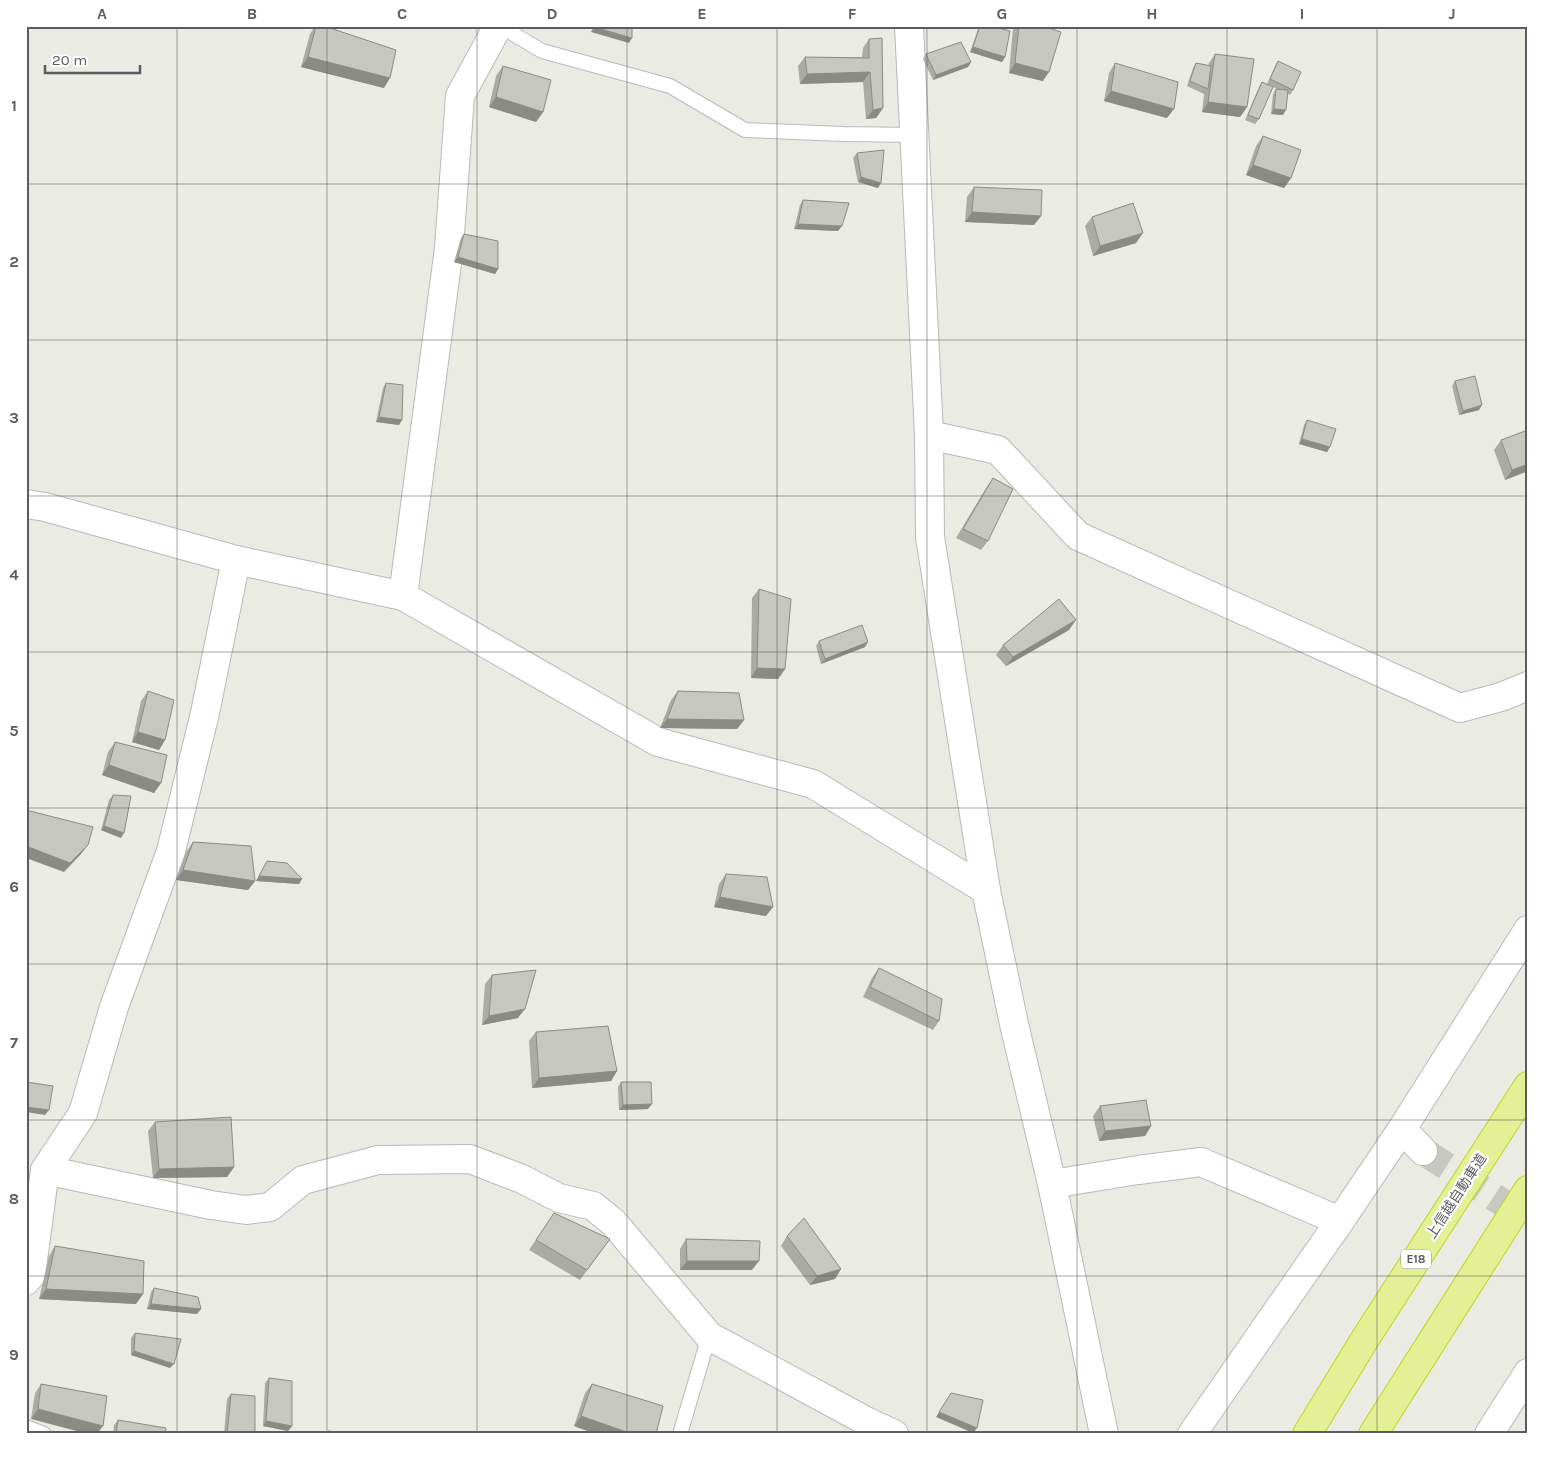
<svg xmlns="http://www.w3.org/2000/svg" width="1554" height="1460" viewBox="0 0 1554 1460" font-family="Karla,'Noto Sans JP',sans-serif">
<rect width="100%" height="100%" fill="#eaece3"/>
<g fill="none" stroke-linecap="round" stroke-linejoin="round">
<polyline stroke="#c6c8c2" stroke-width="28" stroke-dasharray="28 14" stroke-linecap="butt" points="1423,1151 1528,1219"/>
<g stroke="#b8b8bd" stroke-width="16">
<g id="lane">
<polyline points="500,26 542,51 670,86 745,130 844,134 915,135"/>
<polyline points="26,1427 44,1434"/>
<polyline points="680,1434 709,1336"/>
</g>
</g>
<g stroke="#b8b8bd" stroke-width="30">
<g id="street">
<polyline points="909,26 929,435 930,537 986,890 1014,1024 1052,1184 1104,1434"/>
<polyline points="929,435 998,450 1078,536 1460,708 1501,697 1528,686"/>
<polyline points="26,504 45,507 236,560 403,596 658,742 813,784 986,890"/>
<polyline points="403,596 449,248 460,96 498,26"/>
<polyline points="1402,1129 1423,1151"/>
<polyline points="45,1170 211,1205 246,1210 270,1207 303,1180 378,1160 470,1159 522,1179 559,1198 593,1206 614,1223 709,1336 866,1421 894,1434"/>
<polyline points="1052,1184 1138,1170 1201,1162 1340,1221"/>
<polyline points="26,1281 31,1275 45,1170 83,1113 114,1007 171,851 205,713 236,560"/>
<polyline points="1192,1434 1340,1221 1402,1129 1528,930"/>
<polyline points="1489,1434 1528,1373"/>
</g>
</g>
<g stroke="#c4d31b" stroke-width="30">
<g id="highway">
<polyline points="1307,1434 1365,1339 1528,1086"/>
<polyline points="1373,1434 1528,1190"/>
</g>
</g>
<use href="#lane" stroke="#fff" stroke-width="14"/>
<use href="#street" stroke="#fff" stroke-width="28"/>
<use href="#highway" stroke="#e3f096" stroke-width="28"/>
</g>
<g fill="#aaaba4">
<polygon points="315,26 324,26 384,88 301,67 310,34"/>
<polygon points="979,26 991,26 1005,57 1002,62 970,52 978,29"/>
<polygon points="1015,26 1042,26 1043,81 1009,73 1013,28"/>
<polygon points="869,39 883,108 876,118 866,119 863,82 800,84 798,66 805,57 862,57 863,48"/>
<polygon points="926,54 971,62 968,67 933,80 923,59"/>
<polygon points="1215,54 1247,107 1240,117 1202,112 1204,94 1187,86 1193,68 1196,63 1208,66 1209,63"/>
<polygon points="1278,61 1293,90 1290,95 1288,94 1283,115 1271,114 1273,94 1276,89 1277,89 1267,84 1275,66"/>
<polygon points="1115,63 1167,118 1104,101 1109,73"/>
<polygon points="503,66 543,112 536,122 489,107 496,76"/>
<polygon points="1262,82 1259,119 1255,124 1245,120 1259,87"/>
<polygon points="1263,136 1291,178 1284,188 1246,175 1256,146"/>
<polygon points="857,153 878,188 858,182 853,158"/>
<polygon points="974,187 1041,216 1034,225 965,222 967,197"/>
<polygon points="803,200 838,231 794,229 800,205"/>
<polygon points="1092,217 1136,243 1093,256 1085,226"/>
<polygon points="464,234 498,269 495,274 454,262 461,238"/>
<polygon points="1455,381 1479,410 1459,415 1452,386"/>
<polygon points="386,383 402,420 399,425 376,422 383,388"/>
<polygon points="1307,420 1330,447 1327,452 1299,444 1304,425"/>
<polygon points="1501,440 1528,471 1505,480 1494,450"/>
<polygon points="993,478 988,541 981,550 956,538 986,488"/>
<polygon points="759,589 785,669 778,679 751,678 752,598"/>
<polygon points="1069,630 1006,666 996,655 1003,645"/>
<polygon points="819,641 865,647 821,664 816,646"/>
<polygon points="148,691 165,740 159,750 132,742 141,701"/>
<polygon points="678,691 744,720 737,729 660,728 671,700"/>
<polygon points="115,742 161,783 154,793 102,775 108,752"/>
<polygon points="113,795 121,838 101,830 109,800"/>
<polygon points="193,842 255,881 248,890 176,880 186,852"/>
<polygon points="267,861 302,879 299,884 256,881"/>
<polygon points="726,874 766,916 714,907 719,884"/>
<polygon points="879,968 939,1021 933,1030 863,997 872,978"/>
<polygon points="492,975 518,1018 482,1025 485,984"/>
<polygon points="536,1032 617,1071 611,1081 532,1088 529,1041"/>
<polygon points="621,1082 648,1109 619,1110 618,1087"/>
<polygon points="1100,1106 1151,1126 1145,1136 1099,1141 1093,1116"/>
<polygon points="155,1122 234,1167 227,1177 153,1178 148,1131"/>
<polygon points="554,1213 610,1239 580,1280 529,1250"/>
<polygon points="787,1236 841,1269 835,1279 810,1285 781,1246"/>
<polygon points="686,1239 752,1270 680,1270 680,1249"/>
<polygon points="55,1246 136,1304 39,1299 49,1256"/>
<polygon points="154,1288 197,1314 147,1309 151,1292"/>
<polygon points="135,1333 170,1368 131,1355 131,1338"/>
<polygon points="269,1378 292,1426 288,1431 263,1426 265,1383"/>
<polygon points="41,1384 107,1396 31,1419 35,1393"/>
<polygon points="592,1384 656,1434 596,1434 574,1426 585,1393"/>
<polygon points="231,1394 255,1434 224,1434 227,1399"/>
<polygon points="118,1420 165,1434 113,1434 114,1425"/>
</g>
<g fill="#8b8b86">
<polygon points="594,27 632,38 629,43 591,32"/>
<polygon points="973,47 1005,57 1002,62 970,52"/>
<polygon points="308,57 390,78 384,88 301,67"/>
<polygon points="971,62 968,67 933,80 936,75"/>
<polygon points="1015,63 1049,72 1043,81 1009,73"/>
<polygon points="870,72 863,82 800,84 807,74"/>
<polygon points="1111,91 1174,109 1167,118 1104,101"/>
<polygon points="496,97 543,112 536,122 489,107"/>
<polygon points="1208,102 1247,107 1240,117 1202,112"/>
<polygon points="883,108 876,118 866,119 873,110"/>
<polygon points="1274,109 1286,110 1283,115 1271,114"/>
<polygon points="1253,165 1291,178 1284,188 1246,175"/>
<polygon points="861,177 881,183 878,188 858,182"/>
<polygon points="972,212 1041,216 1034,225 965,222"/>
<polygon points="798,224 842,226 838,231 794,229"/>
<polygon points="1143,233 1136,243 1093,256 1100,246"/>
<polygon points="458,257 498,269 495,274 454,262"/>
<polygon points="1482,405 1479,410 1459,415 1463,411"/>
<polygon points="379,417 402,420 399,425 376,422"/>
<polygon points="1302,439 1330,447 1327,452 1299,444"/>
<polygon points="1528,464 1528,471 1505,480 1512,470"/>
<polygon points="1076,620 1069,630 1006,666 1013,657"/>
<polygon points="868,642 865,647 821,664 825,659"/>
<polygon points="757,668 785,669 778,679 751,678"/>
<polygon points="667,719 744,720 737,729 660,728"/>
<polygon points="138,732 165,740 159,750 132,742"/>
<polygon points="109,765 161,783 154,793 102,775"/>
<polygon points="104,826 124,833 121,838 101,830"/>
<polygon points="88,845 81,854 64,872 26,858 26,846"/>
<polygon points="183,870 255,881 248,890 176,880"/>
<polygon points="259,876 302,879 299,884 256,881"/>
<polygon points="720,897 773,907 766,916 714,907"/>
<polygon points="525,1009 518,1018 482,1025 489,1016"/>
<polygon points="617,1071 611,1081 532,1088 539,1078"/>
<polygon points="652,1104 648,1109 619,1110 623,1105"/>
<polygon points="26,1107 49,1110 45,1115 26,1112"/>
<polygon points="1151,1126 1145,1136 1099,1141 1105,1131"/>
<polygon points="234,1167 227,1177 153,1178 159,1169"/>
<polygon points="687,1261 759,1261 752,1270 680,1270"/>
<polygon points="841,1269 835,1279 810,1285 817,1276"/>
<polygon points="46,1289 143,1294 136,1304 39,1299"/>
<polygon points="151,1304 201,1309 197,1314 147,1309"/>
<polygon points="134,1351 174,1364 170,1368 131,1355"/>
<polygon points="38,1409 103,1426 97,1434 88,1434 31,1419"/>
<polygon points="939,1412 977,1428 973,1433 936,1417"/>
<polygon points="581,1416 632,1434 596,1434 574,1426"/>
<polygon points="266,1421 292,1426 288,1431 263,1426"/>
</g>
<g fill="#c6c7bf" stroke="#8b8b86">
<polygon points="316,26 324,26 396,50 390,78 308,57"/>
<polygon points="594,26 632,26 632,38 594,27"/>
<polygon points="980,26 991,26 1010,31 1005,57 973,47"/>
<polygon points="1019,26 1042,26 1061,32 1049,72 1015,63"/>
<polygon points="882,38 883,108 873,110 870,72 807,74 805,57 869,58 869,39"/>
<polygon points="961,42 971,62 936,75 926,54"/>
<polygon points="1215,54 1254,59 1247,107 1208,102"/>
<polygon points="1278,61 1301,72 1293,90 1270,79"/>
<polygon points="1115,63 1178,82 1174,109 1111,91"/>
<polygon points="1196,63 1211,66 1208,89 1190,81"/>
<polygon points="503,66 551,80 543,112 496,97"/>
<polygon points="1262,82 1273,87 1259,119 1248,115"/>
<polygon points="1276,89 1288,90 1286,110 1274,109"/>
<polygon points="1263,136 1301,150 1291,178 1253,165"/>
<polygon points="884,150 881,183 861,177 857,153"/>
<polygon points="974,187 1042,190 1041,216 972,212"/>
<polygon points="803,200 849,203 842,226 798,224"/>
<polygon points="1133,203 1143,233 1100,246 1092,217"/>
<polygon points="464,234 498,241 498,269 458,257"/>
<polygon points="1475,376 1482,405 1463,411 1455,381"/>
<polygon points="386,383 403,385 402,420 379,417"/>
<polygon points="1307,420 1336,429 1330,447 1302,439"/>
<polygon points="1528,430 1528,464 1512,470 1501,440"/>
<polygon points="993,478 1013,489 988,541 963,529"/>
<polygon points="759,589 791,599 785,669 757,668"/>
<polygon points="1059,599 1076,620 1013,657 1003,645"/>
<polygon points="862,625 868,642 825,659 819,641"/>
<polygon points="148,691 174,700 165,740 138,732"/>
<polygon points="678,691 739,693 744,720 667,719"/>
<polygon points="115,742 167,755 161,783 109,765"/>
<polygon points="113,795 131,796 124,833 104,826"/>
<polygon points="26,810 93,827 88,845 70,863 26,846"/>
<polygon points="193,842 251,846 255,881 183,870"/>
<polygon points="267,861 287,863 302,879 259,876"/>
<polygon points="726,874 767,877 773,907 720,897"/>
<polygon points="879,968 942,999 939,1021 870,987"/>
<polygon points="536,970 525,1009 489,1016 492,975"/>
<polygon points="608,1026 617,1071 539,1078 536,1032"/>
<polygon points="26,1082 53,1086 49,1110 26,1107"/>
<polygon points="621,1082 651,1082 652,1104 623,1105"/>
<polygon points="1146,1100 1151,1126 1105,1131 1100,1106"/>
<polygon points="231,1117 234,1167 159,1169 155,1122"/>
<polygon points="554,1213 610,1239 587,1270 536,1240"/>
<polygon points="804,1218 841,1269 817,1276 787,1236"/>
<polygon points="686,1239 760,1241 759,1261 687,1261"/>
<polygon points="55,1246 144,1261 143,1294 46,1289"/>
<polygon points="154,1288 198,1297 201,1309 151,1304"/>
<polygon points="135,1333 181,1339 174,1364 134,1351"/>
<polygon points="269,1378 292,1381 292,1426 266,1421"/>
<polygon points="41,1384 107,1396 103,1426 38,1409"/>
<polygon points="592,1384 663,1406 656,1434 632,1434 581,1416"/>
<polygon points="951,1393 983,1400 977,1428 939,1412"/>
<polygon points="231,1394 255,1396 255,1434 227,1434"/>
<polygon points="118,1420 166,1428 165,1434 116,1434"/>
<polygon points="328,1431 355,1434 328,1434"/>
</g>
<path fill="none" stroke="#5b5b61" stroke-width="1" stroke-opacity="0.55" d="M177 26V1434M327 26V1434M477 26V1434M627 26V1434M777 26V1434M927 26V1434M1077 26V1434M1227 26V1434M1377 26V1434M26 184H1528M26 340H1528M26 496H1528M26 652H1528M26 808H1528M26 964H1528M26 1120H1528M26 1276H1528"/>
<g text-anchor="middle" stroke-width="4.5" stroke-linejoin="round" paint-order="stroke">
<rect fill="#fff" stroke="#8c8c90" stroke-width="1" x="1401" y="1249.5" width="30" height="19" rx="4"/>
<g font-size="12" font-weight="bold" fill="#5b5b61">
<text x="1416" y="1263">E18</text>
</g>
<g font-size="14" fill="#5b5b61" stroke="#fff">
<text transform="translate(1456 1196) rotate(-57)" y="5">上信越自動車道</text>
</g>
</g>
<rect width="1554" height="1460" fill="none" stroke="#ffffff" stroke-width="55"/>
<path d="M45 65v8h95v-8" fill="none" stroke="#5b5b61" stroke-width="2.5"/>
<text x="52" y="65" font-size="15" fill="#5b5b61" stroke="#ffffff" stroke-width="4" paint-order="stroke">20 m</text>
<rect x="28" y="28" width="1498" height="1404" fill="none" stroke="#5b5b61" stroke-width="2"/>
<g font-size="16" text-anchor="middle" font-weight="bold" fill="#5b5b61">
<text x="102" y="19">A</text>
<text x="252" y="19">B</text>
<text x="402" y="19">C</text>
<text x="552" y="19">D</text>
<text x="702" y="19">E</text>
<text x="852" y="19">F</text>
<text x="1002" y="19">G</text>
<text x="1152" y="19">H</text>
<text x="1302" y="19">I</text>
<text x="1452" y="19">J</text>
<text x="14" y="111">1</text>
<text x="14" y="267">2</text>
<text x="14" y="423">3</text>
<text x="14" y="580">4</text>
<text x="14" y="736">5</text>
<text x="14" y="892">6</text>
<text x="14" y="1048">7</text>
<text x="14" y="1204">8</text>
<text x="14" y="1360">9</text>
</g>
</svg>
